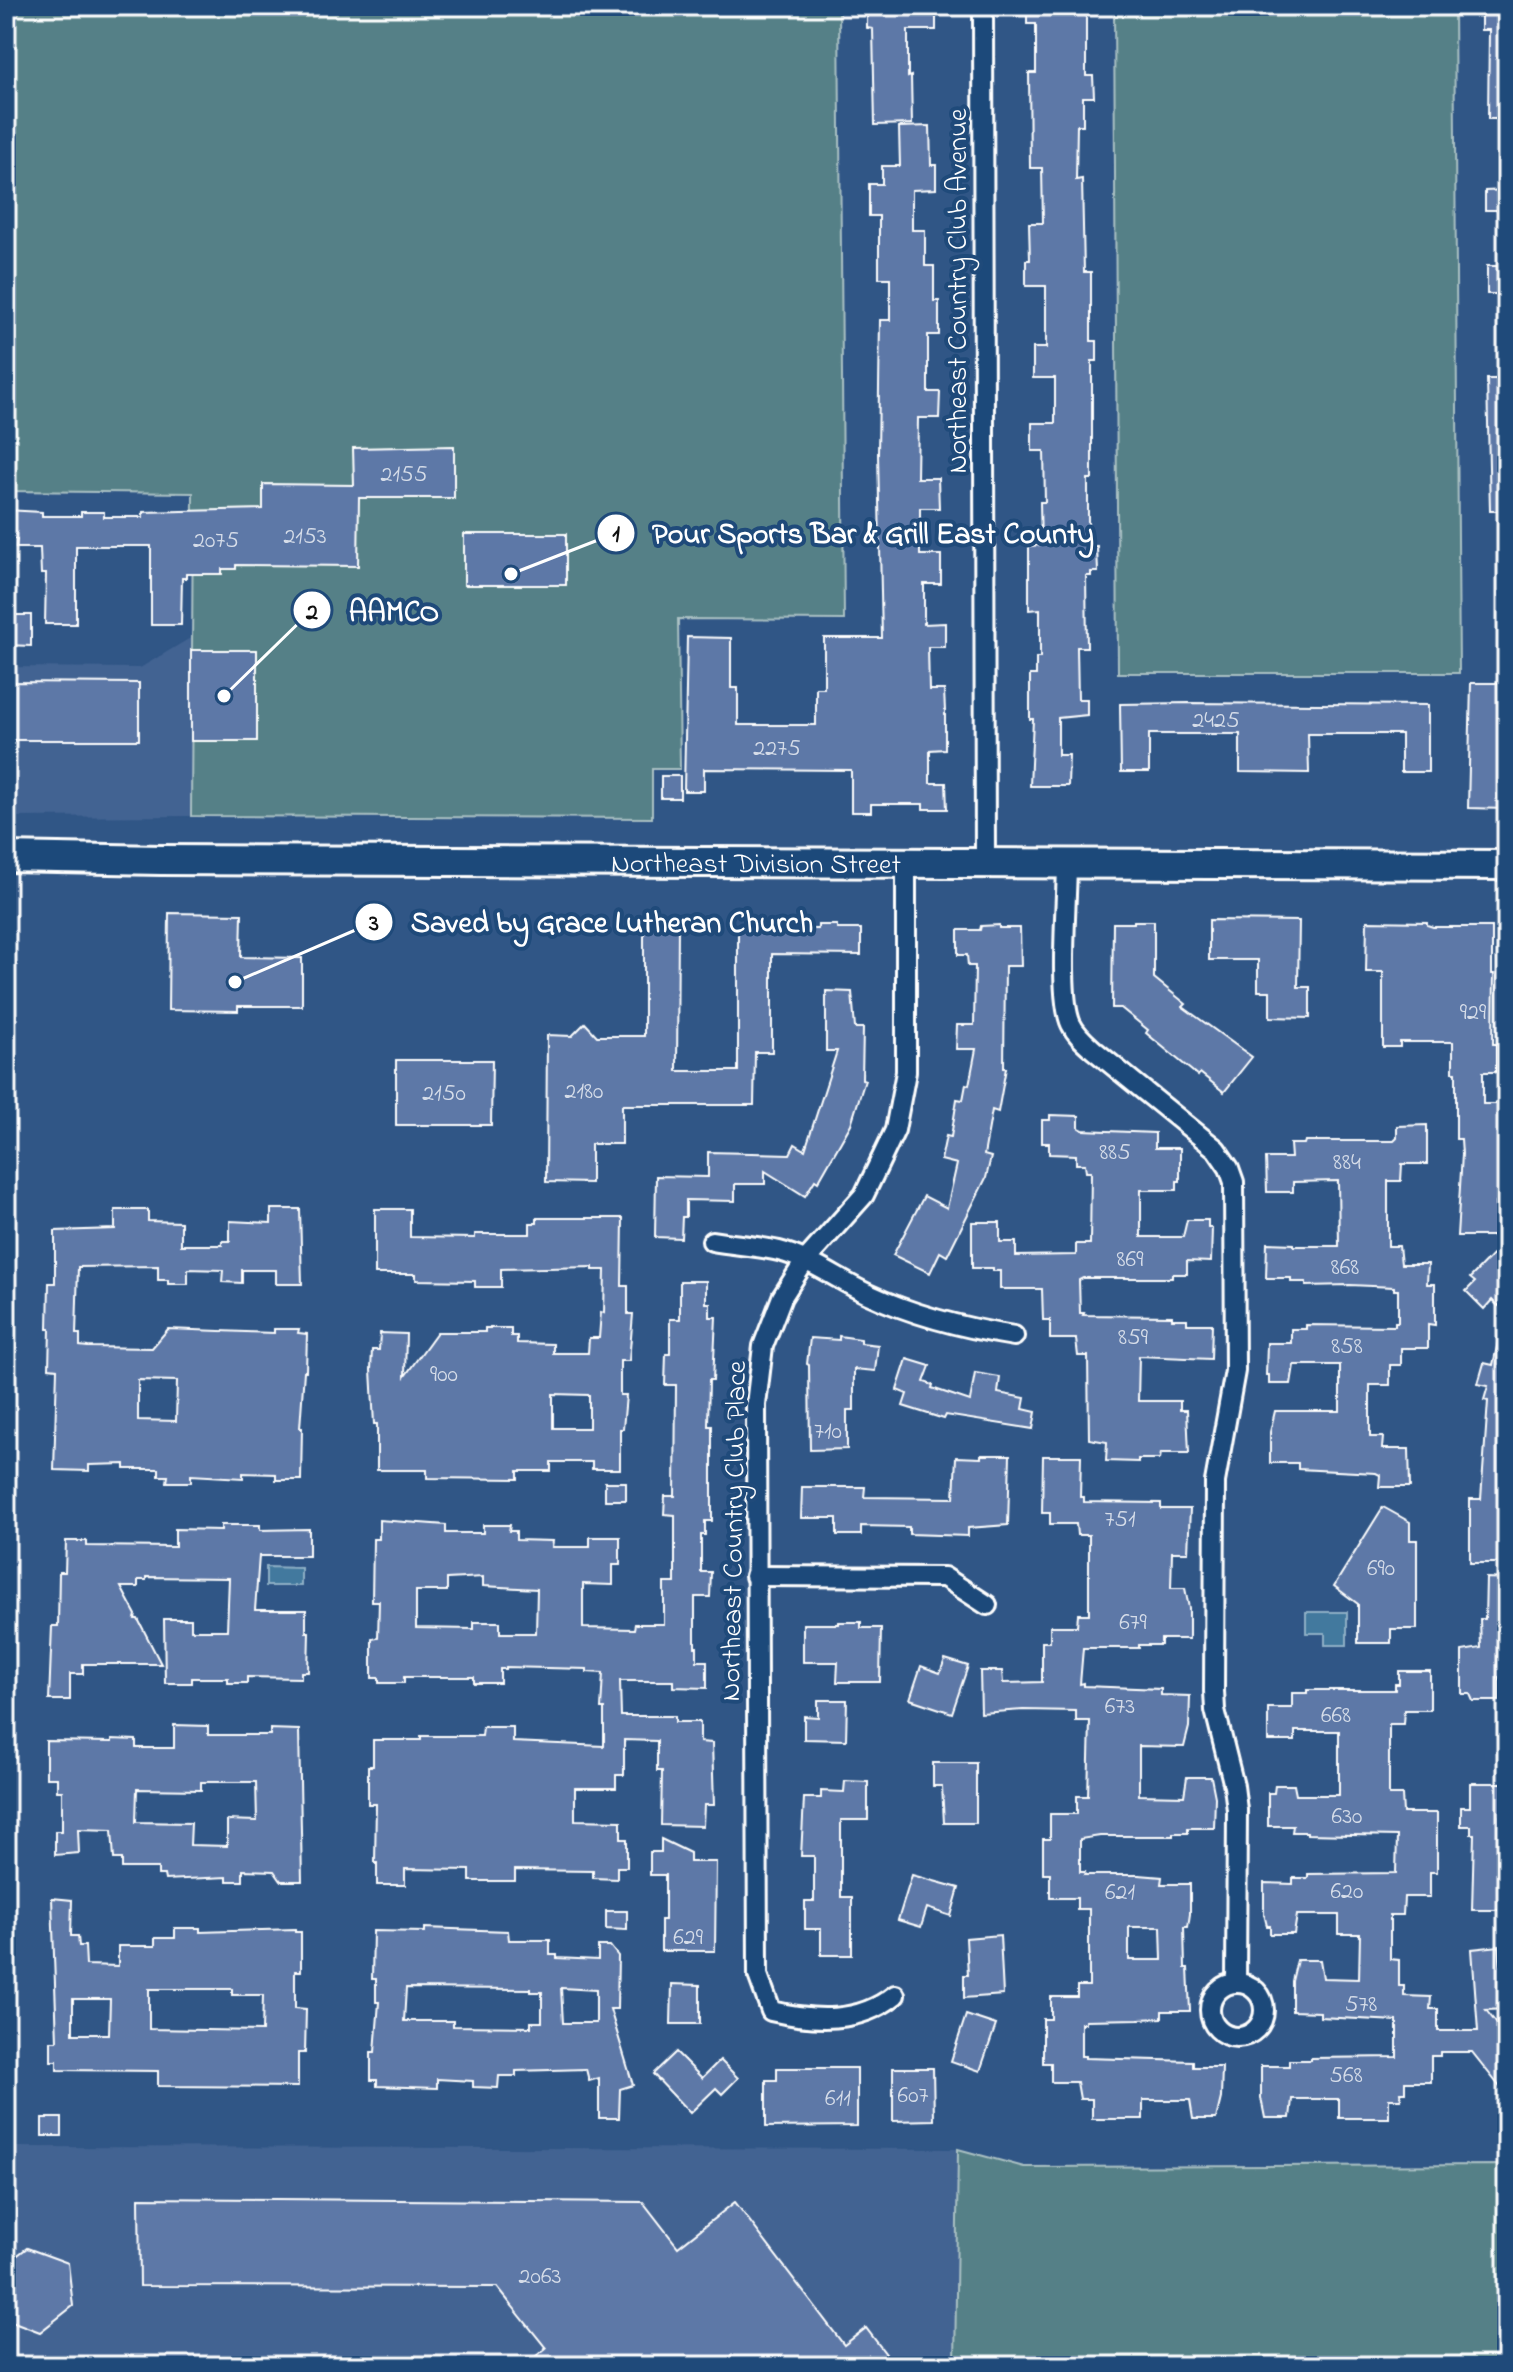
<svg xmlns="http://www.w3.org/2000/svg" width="1513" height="2372" viewBox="0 0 1513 2372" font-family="'Indie Flower',sans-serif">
<rect width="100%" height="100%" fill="#305686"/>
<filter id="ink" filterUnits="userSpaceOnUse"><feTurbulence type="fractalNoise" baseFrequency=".0125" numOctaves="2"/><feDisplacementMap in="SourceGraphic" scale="16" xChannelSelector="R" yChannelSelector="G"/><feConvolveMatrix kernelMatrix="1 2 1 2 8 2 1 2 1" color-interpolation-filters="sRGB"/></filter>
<g filter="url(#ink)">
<g fill="#426392">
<polygon points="192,637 191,816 6,817 6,667 140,668"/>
<polygon points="6,2147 958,2149 955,2366 6,2366"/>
</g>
<g fill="#558087" stroke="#aac0c3" stroke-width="2">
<polygon points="6,6 839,6 844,620 678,619 680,769 652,769 652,818 191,816 193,493 6,491"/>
<polygon points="1114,6 1454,6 1459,673 1118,673"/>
<polygon points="958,2149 1024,2167 1507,2165 1507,2366 955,2366"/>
</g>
<g fill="#42799e" stroke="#8eafc5" stroke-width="2">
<polygon points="266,1567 301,1568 301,1586 266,1586"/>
<polygon points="1306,1612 1347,1612 1347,1645 1325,1645 1325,1633 1306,1633"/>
</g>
<g fill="#5d78a7" stroke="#fff" stroke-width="2" fill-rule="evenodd">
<polygon points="867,6 936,6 936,30 908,30 908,77 911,76 912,124 875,125 873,29 867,28"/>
<polygon points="1027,6 1086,6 1086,76 1093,76 1094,97 1083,97 1083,125 1077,125 1076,180 1082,179 1084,272 1091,272 1091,341 1097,341 1097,361 1092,361 1092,479 1088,479 1088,546 1097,546 1098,572 1091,572 1091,576 1086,576 1087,647 1077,647 1078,699 1087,699 1087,715 1058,718 1058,755 1069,755 1068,786 1030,786 1033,719 1030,719 1030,675 1036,675 1036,658 1040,658 1040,609 1029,610 1029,546 1041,545 1040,502 1045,502 1044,451 1032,451 1032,423 1055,423 1055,378 1033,378 1033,348 1046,348 1046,286 1026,286 1026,260 1030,260 1029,223 1043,223 1042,168 1030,168 1029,73 1036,73 1036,24 1027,24"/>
<polygon points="1481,6 1507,6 1507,119 1488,119 1489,30 1481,30"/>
<polygon points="930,126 931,165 936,165 936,189 912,190 912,230 925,230 925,266 934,266 934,301 939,301 939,335 928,335 928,392 940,392 939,418 918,418 917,478 938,478 939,508 920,508 920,555 941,555 941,584 924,584 924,624 945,623 945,647 928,647 929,690 944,690 945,711 945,749 930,750 930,783 946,783 947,809 923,809 923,804 871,804 871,812 851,812 851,770 704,769 704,791 684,791 687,637 731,638 731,688 738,688 738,725 816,725 816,688 824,688 824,638 882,638 878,454 880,320 890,320 890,278 879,278 879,216 869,216 869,184 882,184 882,166 900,166 899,127"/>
<polygon points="1507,190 1507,210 1485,210 1485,191"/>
<rect x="1487" y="266" width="20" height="28"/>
<polygon points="1487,379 1507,379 1507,511 1490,511"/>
<polygon points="454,446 454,498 359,498 358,566 236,565 236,569 222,569 222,574 186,574 186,578 182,578 181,625 151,625 151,546 76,546 76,624 45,624 46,574 41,574 40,548 16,548 17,539 9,539 9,533 6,533 6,510 42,512 42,516 81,516 81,512 104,512 104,517 143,517 143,512 263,509 263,484 354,485 353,448"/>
<rect x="464" y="534" width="102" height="51"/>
<polygon points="6,615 31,615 31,646 6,645"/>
<rect x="191" y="650" width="66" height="91"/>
<polygon points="6,682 139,683 139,740 6,740"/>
<polygon points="1471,683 1507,683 1507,710 1503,710 1503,752 1507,752 1506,809 1468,808"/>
<polygon points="1189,703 1428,705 1428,772 1401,772 1401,734 1308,734 1309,773 1240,772 1240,734 1149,734 1149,772 1121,772 1120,704"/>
<rect x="661" y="776" width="19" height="22"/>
<polygon points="169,913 242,914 241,957 302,958 302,1006 238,1006 238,1011 168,1010"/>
<polygon points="1209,920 1299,921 1298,987 1310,987 1310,1018 1270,1017 1270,991 1258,991 1258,960 1209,960"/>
<polygon points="1134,921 1154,921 1154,978 1186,1004 1183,1007 1252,1057 1224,1092 1200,1073 1198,1076 1146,1033 1148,1030 1121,1008 1112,1008 1113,923 1134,923"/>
<polygon points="1367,921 1427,922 1427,925 1433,927 1492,927 1492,974 1494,974 1493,1044 1496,1044 1496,1072 1483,1072 1483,1104 1503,1104 1502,1131 1500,1131 1501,1202 1496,1202 1496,1236 1457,1236 1462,1154 1461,1139 1456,1139 1456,1072 1453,1072 1453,1042 1400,1042 1400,1047 1383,1047 1383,972 1366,972"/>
<polygon points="644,924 678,924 677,1071 738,1071 738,925 772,925 772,929 818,929 818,925 837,925 837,929 861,929 861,955 772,954 772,1052 755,1052 754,1105 622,1105 622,1144 591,1144 591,1183 546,1182 547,1035 572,1036 585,1023 597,1036 644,1036"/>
<polygon points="999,925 999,928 1020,928 1021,966 1005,966 1004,1068 1006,1068 998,1112 992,1110 984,1155 991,1157 986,1178 947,1256 940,1252 930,1273 893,1255 924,1196 947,1208 957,1164 941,1160 946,1136 951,1137 957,1099 963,1100 966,1084 969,1085 976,1049 956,1049 957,1025 974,1025 975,966 968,966 967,955 958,955 958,930 980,930 981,926"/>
<polygon points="826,991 852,992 855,1028 863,1028 862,1079 865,1080 851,1124 818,1182 815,1180 805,1196 765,1171 765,1184 735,1184 735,1201 686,1200 686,1217 682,1217 681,1238 655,1237 656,1176 708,1177 708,1152 790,1154 795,1144 805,1150 837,1051 826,1051"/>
<polygon points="396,1060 492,1060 491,1125 396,1125"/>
<polygon points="1050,1115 1079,1116 1079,1128 1083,1130 1155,1133 1155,1148 1180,1148 1180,1181 1177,1181 1177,1190 1141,1190 1141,1237 1183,1237 1187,1220 1208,1220 1208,1228 1212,1228 1211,1262 1187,1261 1187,1274 1172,1274 1172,1278 1083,1278 1079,1280 1080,1313 1084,1313 1083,1315 1172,1316 1172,1319 1187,1319 1187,1324 1212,1324 1211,1359 1139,1356 1138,1401 1180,1401 1180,1410 1187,1410 1189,1453 1161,1453 1160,1459 1138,1459 1138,1462 1106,1461 1107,1442 1089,1439 1088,1356 1078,1356 1076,1339 1050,1339 1050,1320 1043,1320 1042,1289 1000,1289 1000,1271 993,1271 993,1268 972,1268 972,1222 1000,1222 1000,1242 1016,1242 1016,1256 1076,1255 1076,1244 1090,1244 1091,1172 1086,1172 1085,1164 1076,1164 1076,1155 1049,1154 1049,1143 1042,1143 1042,1120 1050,1120"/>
<polygon points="1427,1125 1427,1164 1402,1164 1401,1181 1388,1181 1388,1246 1399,1246 1401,1264 1428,1264 1427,1284 1435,1284 1435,1325 1428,1324 1428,1348 1401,1348 1401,1365 1390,1365 1390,1385 1370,1385 1370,1437 1383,1437 1382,1449 1409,1449 1410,1487 1379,1487 1380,1475 1376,1473 1298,1469 1298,1463 1270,1463 1270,1432 1275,1411 1340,1411 1340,1365 1294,1365 1291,1384 1269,1384 1269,1375 1266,1375 1267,1343 1291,1343 1291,1329 1306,1329 1306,1325 1395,1326 1395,1322 1398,1322 1398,1290 1394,1290 1394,1287 1350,1285 1306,1286 1306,1282 1291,1282 1291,1278 1266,1278 1267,1243 1294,1244 1294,1246 1339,1246 1338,1181 1293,1182 1293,1192 1267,1192 1266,1158 1291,1158 1290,1144 1304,1144 1305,1141 1394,1141 1397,1138 1397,1126"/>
<path d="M271 1209H300L302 1284H276V1270H242V1283L222 1282 223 1270 188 1269V1284H168V1280H158V1266L78 1267 76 1334H80V1346L88 1347 152 1348 168 1329 274 1333V1329H299L298 1333 307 1334 306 1371H304L300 1428H302L301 1480H276V1474L243 1473V1478L191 1475V1482H167L168 1476H159V1469H125V1464L89 1465V1471L54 1470 57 1369 49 1368 50 1329H48L49 1283H55V1231L115 1229V1210H148V1221L181 1222V1245H222V1241H230V1221L271 1223ZM138 1380 177 1381 176 1421 138 1420Z"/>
<path d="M375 1209H410V1237L475 1238V1234H530V1223H537V1218H623L622 1286H628V1314H633L629 1361H620V1395H626L623 1429H620V1469H592V1462H551V1471H518V1479L427 1478V1470H377V1424H374L371 1370 372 1350H379L380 1333 406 1334 405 1376 437 1332H485V1328H511V1336H517V1343L553 1344V1353H588L589 1338H599L601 1312 604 1313 605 1270H593V1267L501 1269V1287H475V1281L416 1280V1274H375ZM553 1394 589 1395V1428H553Z"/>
<polygon points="1507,1240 1507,1297 1498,1306 1492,1300 1484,1309 1466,1291 1475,1282 1470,1278"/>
<path d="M680 1281H706V1303H710V1317H716L713 1380H709L708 1426H712V1521H705V1535H701V1572H711L710 1597H695V1647H697V1661H707V1688L673 1687V1681H620L621 1716H675V1722H700V1742L712 1743 714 1805H704L703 1826 661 1825 662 1771H657V1741L624 1740V1775H616V1788H575V1820L621 1821V1839H627V1867H617V1879L593 1878V1871L515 1870V1881H470V1870L405 1869V1885H377V1863H375L376 1804H368V1766H373V1740H421V1736H482L483 1727H513V1742L604 1746V1709H601L603 1673 587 1672V1669L506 1667V1669H500V1683H474V1677H404V1683H379V1678H372V1639L378 1638 379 1601H372L373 1539H379V1520L446 1525V1533H483V1525H510L509 1531H516V1540L553 1541 552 1547H590V1537H620V1565H613V1585L583 1584V1628L634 1629 635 1624H664V1583H675V1515L664 1514 665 1496H675L676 1385H665L666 1354H670V1319H680ZM483 1577V1586L537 1589 536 1633H500V1622H474V1629L416 1628V1591H447V1579Z"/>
<polygon points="1500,1333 1507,1333 1507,1525 1499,1525 1499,1563 1470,1563 1470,1499 1481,1499 1488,1401 1484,1400 1488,1386 1478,1384 1484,1363 1493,1365"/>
<polygon points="839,1336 861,1339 861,1343 878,1345 875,1371 854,1369 854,1410 847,1410 847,1449 810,1450 809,1365 807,1364 810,1338 839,1340"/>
<polygon points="907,1359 930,1366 924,1382 933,1385 932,1388 970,1401 975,1373 1000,1377 998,1393 1025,1398 1023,1409 1036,1412 1033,1429 946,1415 944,1419 903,1406 907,1394 897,1390"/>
<polygon points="981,1455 1010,1455 1008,1525 968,1528 968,1536 909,1534 909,1527 861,1526 861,1535 837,1535 837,1518 801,1518 802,1487 865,1487 864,1497 954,1498 956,1457 981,1458"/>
<path d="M1043 1456H1081L1080 1497H1084V1502L1161 1503V1509H1190L1188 1552H1172L1171 1588H1185L1189 1608V1639H1161V1645H1139V1648H1083L1080 1684 1084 1683V1686L1161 1689V1695L1190 1696 1189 1727 1184 1747 1139 1746V1795L1184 1796 1187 1777H1211L1215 1797 1214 1828H1188V1833H1173V1836H1100L1080 1839V1872H1085L1084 1875H1139L1162 1877 1161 1884H1190V1914L1188 1927H1184L1185 1968H1188L1190 2011H1162V2018L1139 2019 1085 2020V2023H1081V2056H1085V2058L1193 2061V2067H1222L1221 2098 1216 2119H1193L1190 2100H1143V2119H1092V2099H1080L1077 2082H1051V2063H1043V2019H1051V1997H1077V1986H1089V1909H1077V1898H1050V1874H1043V1839H1050V1814H1077V1796H1088L1090 1721H1076V1711L1023 1710 981 1713 980 1671H1002L1003 1683 1042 1682V1642H1050V1626H1077L1078 1614H1089V1535H1077L1076 1524H1050V1513H1042ZM1129 1927H1161L1162 1960H1129Z"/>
<rect x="605" y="1482" width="21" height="18"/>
<polygon points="1383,1507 1410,1522 1410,1540 1417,1540 1417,1629 1391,1629 1391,1643 1358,1643 1358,1604 1334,1586"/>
<polygon points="221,1525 260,1525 260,1530 309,1529 309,1556 259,1556 255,1610 306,1610 306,1632 309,1632 308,1672 301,1672 301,1678 247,1677 247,1683 228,1683 228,1678 192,1678 192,1683 165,1683 164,1619 191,1619 191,1630 227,1630 229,1578 146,1577 146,1580 138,1580 138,1587 121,1587 136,1615 135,1619 138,1619 161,1664 83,1664 83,1674 70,1674 70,1700 49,1700 52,1626 58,1626 59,1572 65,1572 66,1541 87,1541 87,1546 175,1547 175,1529 221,1530"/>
<polygon points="1486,1578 1507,1579 1507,1677 1499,1677 1499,1701 1473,1701 1470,1694 1462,1694 1462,1651 1481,1648 1480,1619 1485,1619"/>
<polygon points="839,1622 861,1622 861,1628 881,1628 880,1682 837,1682 838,1662 803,1662 803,1624 839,1624"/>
<polygon points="945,1659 968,1666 952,1713 910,1699 921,1666 940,1673"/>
<polygon points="1399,1671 1430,1671 1430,1710 1404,1710 1403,1724 1389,1724 1389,1795 1402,1795 1403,1813 1437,1813 1437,1872 1430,1872 1430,1897 1404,1897 1403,1915 1390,1915 1390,1959 1399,1960 1399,1986 1404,1986 1404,1996 1431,1997 1430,2009 1438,2009 1438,2031 1478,2031 1472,1949 1499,1946 1502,1983 1507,1982 1507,2009 1486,2010 1507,2037 1507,2096 1472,2052 1440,2052 1440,2056 1431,2056 1431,2082 1405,2082 1405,2092 1400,2092 1401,2099 1389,2099 1389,2118 1339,2118 1339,2099 1292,2099 1290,2118 1265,2118 1261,2098 1261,2066 1289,2066 1289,2060 1311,2060 1311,2058 1397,2057 1397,2021 1320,2017 1320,2012 1292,2011 1292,1981 1297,1960 1320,1960 1323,1978 1359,1979 1360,1934 1339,1934 1339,1915 1297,1915 1294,1934 1270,1934 1270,1926 1267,1926 1264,1914 1264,1883 1293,1884 1293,1878 1308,1878 1308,1874 1396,1873 1397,1836 1307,1834 1307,1832 1292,1832 1293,1826 1268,1826 1268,1793 1274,1793 1275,1785 1294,1785 1296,1795 1339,1795 1339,1731 1295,1731 1295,1741 1268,1741 1268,1708 1292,1708 1292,1693 1307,1693 1307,1690 1395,1690 1395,1684 1399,1684"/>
<polygon points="818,1700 847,1700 846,1740 804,1739 804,1716 818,1717"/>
<path d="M174 1725 208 1726V1735H270V1729L299 1730 302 1881H281L274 1871 243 1870V1881H227V1877L165 1880 164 1875H158V1868H122V1859H114L112 1830 78 1829 79 1853 55 1855V1831H62V1791H57V1778H46V1741L112 1742V1739L136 1740V1748H174ZM201 1782H256L257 1821 227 1820V1846L190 1845 191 1823 136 1822 137 1789 201 1790Z"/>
<polygon points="933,1763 976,1763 976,1823 944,1823 942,1786 933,1786"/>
<polygon points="845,1781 868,1782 868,1820 841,1820 841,1897 852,1897 852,1955 821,1955 821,1929 805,1929 805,1901 814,1901 814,1856 801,1856 804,1798 821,1798 821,1791 844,1792"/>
<polygon points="1470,1783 1507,1783 1507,1816 1500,1816 1500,1856 1507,1856 1507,1910 1472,1910 1474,1834 1471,1834 1471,1826 1461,1826 1461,1807 1470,1807"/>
<polygon points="661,1839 690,1853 690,1862 716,1862 715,1951 661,1951 661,1920 665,1920 665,1875 650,1875 650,1852 661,1852"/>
<polygon points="912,1875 959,1888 951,1916 927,1908 921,1927 898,1920"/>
<path d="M52 1898 72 1900 71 1936H78L79 1946H85L86 1965 118 1966V1946H155V1938H175V1928H200V1932L295 1929V1932H301V1971H295V2008L306 2009 305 2053H298V2087L158 2086V2071L57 2070V2061H51V2041H57ZM149 1989H232V1995H263L262 2031 149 2029ZM73 1999H110L109 2034H73Z"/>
<polygon points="606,1911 627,1911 627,1930 606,1929"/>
<path d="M425 1928 508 1931 509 1940H550V1955H557V1958L598 1960V1946H610L618 1956 617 2009H610L633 2085 620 2089 619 2118H599V2078L589 2081 586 2069 516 2071V2076H499L498 2088 473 2087V2081L437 2079V2088L377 2086V2080H371V2052H375L379 2002H376V1979H372L373 1931 425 1932ZM406 1988 531 1989V1992H542V2022H531V2027L453 2026V2021H404ZM561 1988 596 1990V2023H563Z"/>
<polygon points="1000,1935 1003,1995 964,1998 964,1975 968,1975 966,1938"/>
<polygon points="672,1984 700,1985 700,2024 671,2024"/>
<polygon points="966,2015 996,2025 980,2071 951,2061"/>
<polygon points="676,2052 702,2078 720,2060 738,2078 722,2094 716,2088 690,2113 653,2074"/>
<polygon points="777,2068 857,2068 857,2126 766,2127 766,2080 777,2080"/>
<polygon points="893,2068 933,2068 934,2120 893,2121"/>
<rect x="42" y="2118" width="20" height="18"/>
<polygon points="139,2198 643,2202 678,2247 735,2202 844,2345 866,2328 895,2366 524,2366 546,2348 497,2287 140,2286"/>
<polygon points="27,2248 68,2263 73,2306 40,2332 6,2319 6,2264"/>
</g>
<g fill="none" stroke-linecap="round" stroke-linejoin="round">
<g stroke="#fff" stroke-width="24">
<g id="minor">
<polyline points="983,6 985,863"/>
<path d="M1067 863C1067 898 1058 996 1071 1024 1076 1035 1086 1043 1095 1051L1216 1149 1229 1168 1234 1182 1235 1371 1215 1482 1214 1691 1215 1710 1234 1786 1237 1810 1236 1983"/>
<path d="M712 1241C734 1245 758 1246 779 1251 811 1259 838 1280 868 1294 915 1316 963 1328 1014 1336"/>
<polyline points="755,1576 944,1577 987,1605"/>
<circle cx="1237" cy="2010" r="27"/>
<path d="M895 1995C859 2024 814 2021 771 2011L758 1975 756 1405 763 1346 782 1297 805 1261 864 1195 895 1130 906 1072V863"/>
</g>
</g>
<g stroke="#fff" stroke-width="34">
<g id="primary">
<path id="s1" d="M6 857 161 860 1507 865"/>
</g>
</g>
<use href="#minor" stroke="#1f4a7a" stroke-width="18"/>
<use href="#primary" stroke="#1f4a7a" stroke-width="28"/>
</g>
</g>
<g text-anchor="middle" stroke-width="8" stroke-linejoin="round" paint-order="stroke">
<g font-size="24" fill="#d6dde9">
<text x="404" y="481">2155</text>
<text x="305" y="543">2153</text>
<text x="216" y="547">2075</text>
<text x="1216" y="727">2425</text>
<text x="777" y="755">2275</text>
<text x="1473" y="1019">929</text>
<text x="584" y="1098">2180</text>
<text x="444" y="1100">2150</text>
<text x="1115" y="1159">885</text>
<text x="1347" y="1169">884</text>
<text x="1130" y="1266">869</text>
<text x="1345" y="1274">868</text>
<text x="1133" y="1344">859</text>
<text x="1347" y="1353">858</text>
<text x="444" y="1381">900</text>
<text x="828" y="1438">710</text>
<text x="1120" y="1526">751</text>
<text x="1381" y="1575">690</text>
<text x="1133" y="1629">679</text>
<text x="1120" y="1713">673</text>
<text x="1336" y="1722">668</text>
<text x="1347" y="1823">630</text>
<text x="1347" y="1898">620</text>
<text x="1120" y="1899">621</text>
<text x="688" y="1944">629</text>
<text x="1361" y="2011">578</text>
<text x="1346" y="2082">568</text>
<text x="913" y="2102">607</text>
<text x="838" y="2105">611</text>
<text x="540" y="2283">2063</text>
</g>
<g font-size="28" fill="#fff" stroke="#1f4a7a">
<text transform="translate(956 291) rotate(-90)" y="10">Northeast Country Club Avenue</text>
<text dy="10" stroke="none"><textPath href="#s1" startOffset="750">Northeast Division Street</textPath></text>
<text transform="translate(732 1531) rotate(-89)" y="10">Northeast Country Club Place</text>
</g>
</g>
<path fill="none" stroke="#fff" stroke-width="3" d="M511 574L616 533M224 696L312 610M235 982L374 922"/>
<g fill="#fff" stroke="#1f4a7a" stroke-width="3">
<circle cx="511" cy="574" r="8"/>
<circle cx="224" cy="696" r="8"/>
<circle cx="235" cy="982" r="8"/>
<circle cx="616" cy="533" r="20"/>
<circle cx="312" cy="610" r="20"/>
<circle cx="374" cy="922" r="20"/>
</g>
<g font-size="24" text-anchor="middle" font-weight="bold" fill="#111">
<text x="616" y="541">1</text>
<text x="312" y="619">2</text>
<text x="374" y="930">3</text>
</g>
<g font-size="30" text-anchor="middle" font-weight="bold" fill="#fff" stroke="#1f4a7a" stroke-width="8" stroke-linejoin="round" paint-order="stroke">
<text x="873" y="543">Pour Sports Bar &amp; Grill East County</text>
<text x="394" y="621">AAMCO</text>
<text x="612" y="932">Saved by Grace Lutheran Church</text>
</g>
<rect width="1513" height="2372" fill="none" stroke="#1f4a7a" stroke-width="32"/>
<rect x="16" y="16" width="1481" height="2340" fill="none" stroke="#fff" stroke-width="3" filter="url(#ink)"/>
</svg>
